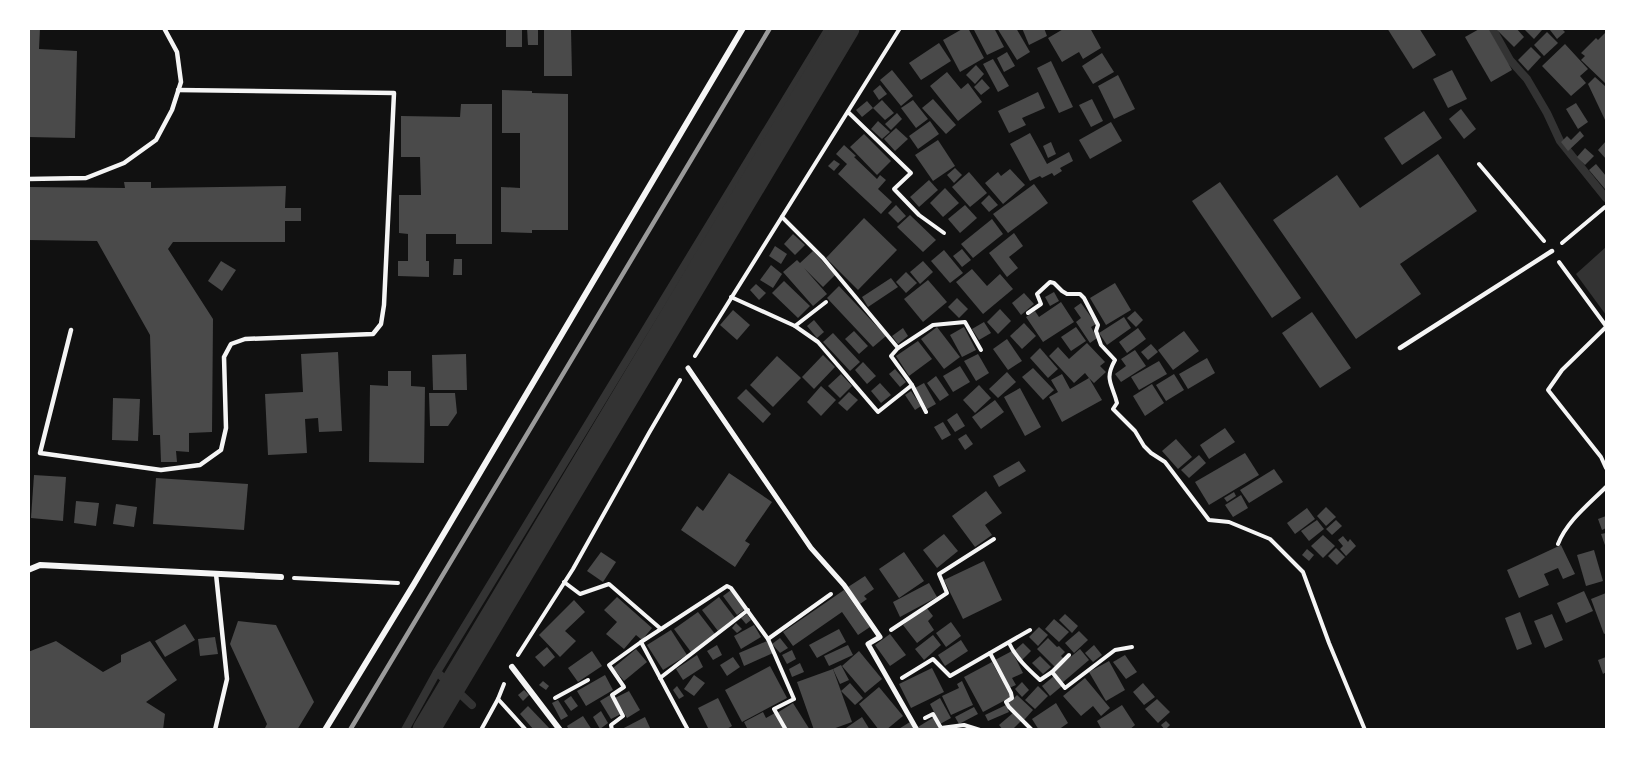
<svg xmlns="http://www.w3.org/2000/svg" width="1635" height="758" viewBox="0 0 1635 758" font-family="'DejaVu Sans',sans-serif">
<rect width="100%" height="100%" fill="#111"/>
<polygon fill="#333" points="1606,247 1606,315 1576,274"/>
<g fill="none" stroke-linecap="round" stroke-linejoin="round">
<g stroke="#333" stroke-width="8">
<polyline points="1492,28 1510,60 1527,79 1547,113 1560,141 1606,198"/>
<polyline points="437,672 472,705"/>
<polyline points="405,730 437,672 829,28"/>
</g>
<polyline stroke="#333" stroke-width="27" points="426,730 846,28"/>
</g>
<g fill="#4a4a4a">
<polygon points="28,28 40,28 39,49 77,51 75,138 28,137"/>
<rect x="506" y="28" width="16" height="19"/>
<polygon points="527,28 538,28 538,45 528,45"/>
<polygon points="964,28 968,28 984,58 960,72 943,40"/>
<polygon points="973,28 994,28 1004,47 987,55"/>
<polygon points="997,28 1016,28 1030,52 1017,60"/>
<polygon points="1022,28 1044,28 1047,36 1029,45"/>
<polygon points="1065,28 1090,28 1101,48 1083,59 1079,52 1062,62 1048,38"/>
<polygon points="1387,28 1419,28 1436,55 1413,69"/>
<polygon points="1481,28 1488,28 1512,70 1491,82 1465,37"/>
<polygon points="1495,28 1516,28 1524,37 1514,47"/>
<polygon points="1526,28 1541,28 1542,30 1534,39 1525,30"/>
<polygon points="1551,28 1561,28 1565,32 1557,39 1550,30"/>
<polygon points="544,29 571,29 572,76 544,76"/>
<polygon points="1547,32 1558,43 1544,56 1534,45"/>
<polygon points="1606,32 1606,82 1605,83 1581,60 1585,56 1581,53 1596,38 1598,40"/>
<polygon points="939,43 951,61 921,80 909,63"/>
<polygon points="1565,44 1588,69 1580,76 1586,83 1571,96 1542,66"/>
<polygon points="1531,47 1541,57 1528,71 1518,60"/>
<polygon points="1007,52 1015,66 1004,72 997,58"/>
<polygon points="1102,53 1114,72 1093,84 1082,66"/>
<polygon points="993,59 1009,86 998,92 983,64"/>
<polygon points="1051,61 1073,107 1059,113 1037,68"/>
<polygon points="976,65 984,74 975,84 966,75"/>
<polygon points="892,70 913,96 901,106 880,80"/>
<polygon points="1452,70 1467,99 1448,108 1433,79"/>
<polygon points="947,72 961,89 968,83 982,102 958,121 930,86"/>
<polygon points="1118,75 1135,109 1114,119 1098,86"/>
<polygon points="1595,77 1606,87 1606,122 1588,84"/>
<polygon points="982,79 990,88 981,95 974,87"/>
<polygon points="880,85 887,94 879,100 873,91"/>
<polygon points="502,90 532,91 532,93 568,94 568,230 532,230 532,233 501,232 501,187 520,188 520,133 502,133"/>
<polygon points="1038,92 1045,108 1022,118 1026,125 1009,133 998,111"/>
<polygon points="933,99 956,125 946,134 922,108"/>
<polygon points="1092,99 1103,121 1091,127 1079,105"/>
<polygon points="882,100 894,113 885,120 873,108"/>
<polygon points="913,100 928,119 916,128 901,108"/>
<polygon points="867,101 873,108 862,117 856,110"/>
<polygon points="1576,103 1588,122 1578,129 1566,109"/>
<polygon points="461,104 492,104 492,244 456,244 456,234 426,234 426,261 429,261 429,277 398,276 398,261 408,261 408,234 399,233 399,195 421,195 420,157 401,157 401,116 460,117"/>
<polygon points="1461,109 1476,129 1464,139 1449,119"/>
<polygon points="1424,111 1442,138 1402,165 1384,138"/>
<polygon points="897,113 902,119 891,130 885,124"/>
<polygon points="878,121 890,132 882,139 871,129"/>
<polygon points="930,121 939,134 918,149 909,136"/>
<polygon points="1111,122 1122,141 1090,159 1079,140"/>
<polygon points="896,128 908,139 895,151 884,139"/>
<polygon points="1580,131 1584,136 1568,151 1561,142 1567,136 1571,140"/>
<polygon points="1030,133 1047,164 1069,152 1073,161 1060,168 1062,171 1054,176 1052,173 1042,178 1040,176 1030,181 1010,144"/>
<polygon points="864,134 891,161 877,175 850,147"/>
<polygon points="938,140 955,166 933,181 915,155"/>
<polygon points="1606,141 1606,159 1598,150"/>
<polygon points="1051,142 1056,154 1048,158 1043,146"/>
<polygon points="844,145 856,156 854,157 877,179 880,175 886,180 878,189 892,202 881,214 838,174 847,164 836,154"/>
<polygon points="1585,148 1594,156 1585,165 1577,157"/>
<polygon points="1438,154 1477,211 1400,264 1421,294 1356,339 1273,220 1337,175 1360,208"/>
<polygon points="834,160 840,164 834,171 828,166"/>
<polygon points="1596,164 1606,176 1606,187 1605,189 1589,170"/>
<polygon points="955,168 962,175 954,183 947,175"/>
<polygon points="1010,169 1025,185 1003,204 985,183 998,172 1001,176"/>
<polygon points="969,172 987,193 970,207 952,187"/>
<polygon points="929,180 938,190 919,207 910,197"/>
<polygon points="124,182 151,182 151,188 286,186 285,208 301,208 301,221 285,221 285,242 173,242 168,249 213,319 212,432 189,433 189,452 176,451 177,462 161,462 160,435 153,435 150,335 97,241 28,240 28,187 125,188"/>
<polygon points="1220,182 1301,298 1272,318 1192,201"/>
<polygon points="1034,184 1048,203 1008,233 993,214"/>
<polygon points="945,188 959,203 943,217 930,203"/>
<polygon points="989,195 998,205 989,212 981,203"/>
<polygon points="896,205 906,216 898,223 888,213"/>
<polygon points="965,205 977,218 960,233 948,219"/>
<polygon points="910,215 936,240 923,252 897,227"/>
<polygon points="864,218 897,250 858,290 826,258"/>
<polygon points="992,219 1003,234 973,258 961,244"/>
<polygon points="1014,233 1023,246 1009,257 1018,268 1007,277 989,253"/>
<polygon points="793,234 805,245 795,255 784,244"/>
<polygon points="775,246 787,254 781,264 769,256"/>
<polygon points="962,249 971,260 962,267 953,256"/>
<polygon points="944,250 963,273 950,283 931,261"/>
<polygon points="813,251 835,275 823,287 804,268 827,294 813,306 783,272 797,260 800,263"/>
<polygon points="454,259 462,259 462,275 453,275"/>
<polygon points="221,261 236,270 222,291 208,281"/>
<polygon points="923,261 933,272 920,284 910,272"/>
<polygon points="771,265 782,274 773,288 760,280"/>
<polygon points="972,269 987,286 1000,274 1013,289 983,314 956,282"/>
<polygon points="906,272 917,283 906,293 896,282"/>
<polygon points="891,278 898,287 868,307 862,297"/>
<polygon points="928,280 947,302 923,322 904,299"/>
<polygon points="784,281 810,306 798,318 772,293"/>
<polygon points="1115,283 1131,310 1106,325 1090,298"/>
<polygon points="756,284 766,293 759,300 750,290"/>
<polygon points="839,286 886,336 873,347 827,298"/>
<polygon points="1054,292 1059,301 1050,306 1045,297"/>
<polygon points="1024,293 1034,304 1021,315 1012,303"/>
<polygon points="957,298 968,309 959,318 948,307"/>
<polygon points="1061,302 1074,322 1043,342 1026,317 1035,311 1039,317"/>
<polygon points="1081,303 1096,324 1091,327 1097,338 1090,343 1076,322 1081,318 1074,308"/>
<polygon points="1000,309 1011,321 998,334 987,322"/>
<polygon points="733,310 750,325 737,340 720,325"/>
<polygon points="1135,311 1143,320 1136,327 1127,318"/>
<polygon points="1312,312 1351,368 1320,388 1282,333"/>
<polygon points="1124,317 1131,328 1107,345 1099,333"/>
<polygon points="814,320 824,332 817,338 807,326"/>
<polygon points="984,322 991,333 979,340 972,329"/>
<polygon points="1024,323 1036,336 1022,349 1010,336"/>
<polygon points="937,327 960,357 944,369 921,339"/>
<polygon points="964,327 976,350 962,357 950,335"/>
<polygon points="1076,327 1086,341 1071,351 1061,337"/>
<polygon points="903,328 908,336 898,344 892,336"/>
<polygon points="1138,328 1146,339 1127,353 1119,342"/>
<polygon points="854,331 868,346 859,354 845,339"/>
<polygon points="1184,331 1199,351 1173,370 1158,350"/>
<polygon points="833,333 860,362 850,371 823,342"/>
<polygon points="1007,339 1022,361 1008,370 993,349"/>
<polygon points="918,341 932,359 909,376 896,356"/>
<polygon points="1087,343 1105,362 1100,366 1106,372 1094,383 1089,378 1102,400 1062,422 1049,397 1058,392 1051,380 1062,374 1070,389 1089,378 1085,373 1074,383 1049,356 1058,347 1069,359"/>
<polygon points="1151,344 1158,352 1148,360 1141,352"/>
<polygon points="1040,348 1058,369 1048,378 1030,358"/>
<polygon points="1135,350 1146,366 1121,382 1115,374 1126,366 1121,359"/>
<polygon points="338,352 342,431 319,432 318,418 305,419 307,453 268,455 265,394 303,392 301,354"/>
<polygon points="466,354 467,390 433,390 432,355"/>
<polygon points="978,354 989,373 976,381 964,361"/>
<polygon points="823,355 835,367 814,389 802,377"/>
<polygon points="777,356 801,378 773,407 750,385"/>
<polygon points="1207,358 1215,373 1188,389 1179,374"/>
<polygon points="1159,361 1167,374 1139,390 1131,377"/>
<polygon points="863,362 876,376 867,384 855,370"/>
<polygon points="960,366 970,382 953,392 943,376"/>
<polygon points="1033,368 1054,390 1043,400 1022,377"/>
<polygon points="895,369 906,382 900,387 889,374"/>
<polygon points="388,371 411,371 411,386 425,387 424,463 369,462 370,385 388,386"/>
<polygon points="1007,372 1016,382 998,398 989,389"/>
<polygon points="841,374 852,386 840,398 828,386"/>
<polygon points="1174,374 1184,390 1166,401 1156,385"/>
<polygon points="936,376 949,395 940,401 927,383"/>
<polygon points="880,383 891,395 881,403 871,391"/>
<polygon points="924,383 936,404 927,409 915,388"/>
<polygon points="1152,384 1164,403 1145,416 1133,396"/>
<polygon points="979,385 991,398 975,413 963,400"/>
<polygon points="821,386 836,400 821,416 807,402"/>
<polygon points="1020,388 1041,427 1025,436 1004,397"/>
<polygon points="746,389 771,414 763,423 737,398"/>
<polygon points="911,391 921,406 915,410 905,395"/>
<polygon points="849,392 858,400 847,411 838,403"/>
<polygon points="429,393 455,393 457,413 448,426 430,426"/>
<polygon points="113,398 140,399 138,441 112,440"/>
<polygon points="995,400 1004,412 981,429 972,417"/>
<polygon points="957,413 965,426 955,432 947,420"/>
<polygon points="943,422 951,435 942,440 934,427"/>
<polygon points="1225,428 1235,442 1209,459 1200,445"/>
<polygon points="966,434 973,444 965,450 958,439"/>
<polygon points="1176,439 1192,457 1178,469 1162,451"/>
<polygon points="1245,453 1259,475 1209,505 1195,482"/>
<polygon points="1199,455 1206,463 1189,478 1181,470"/>
<polygon points="1019,461 1026,471 999,487 993,476"/>
<polygon points="1274,469 1283,482 1249,503 1240,490"/>
<polygon points="729,473 772,502 745,541 750,544 735,567 681,530 697,506 703,511"/>
<polygon points="34,475 66,477 63,521 31,518"/>
<polygon points="156,478 248,484 244,530 153,524"/>
<polygon points="986,491 1002,513 985,525 992,535 975,547 952,516"/>
<polygon points="1234,492 1236,496 1227,502 1224,498"/>
<polygon points="1241,495 1248,508 1233,517 1225,505"/>
<polygon points="76,501 99,503 96,526 74,523"/>
<polygon points="116,504 137,507 134,527 113,524"/>
<polygon points="1326,507 1336,517 1326,526 1317,516"/>
<polygon points="1307,508 1315,519 1295,534 1287,523"/>
<polygon points="1606,516 1606,528 1602,530 1598,519"/>
<polygon points="1317,520 1324,529 1309,541 1301,531"/>
<polygon points="1336,520 1342,526 1332,535 1326,529"/>
<polygon points="1606,533 1606,548 1601,534"/>
<polygon points="944,534 958,551 937,568 923,550"/>
<polygon points="1323,535 1335,546 1323,558 1311,546"/>
<polygon points="1343,536 1348,542 1350,539 1356,546 1346,556 1340,549 1343,546 1338,540"/>
<polygon points="1561,545 1575,574 1563,579 1558,568 1544,574 1549,585 1519,598 1507,570"/>
<polygon points="1336,548 1345,557 1337,565 1328,556"/>
<polygon points="1307,549 1314,555 1309,561 1302,555"/>
<polygon points="1594,550 1603,581 1586,586 1577,555"/>
<polygon points="601,552 616,562 603,582 587,571"/>
<polygon points="904,552 924,581 899,598 879,569"/>
<polygon points="984,561 1002,600 963,619 944,580"/>
<polygon points="865,576 874,589 864,596 867,599 860,604 848,587"/>
<polygon points="929,583 937,597 900,617 893,602"/>
<polygon points="731,590 745,609 737,615 723,596"/>
<polygon points="844,590 870,627 858,635 842,612 793,646 783,632"/>
<polygon points="1584,591 1593,611 1566,623 1557,603"/>
<polygon points="1606,593 1606,633 1604,634 1591,599"/>
<polygon points="617,597 652,628 642,640 636,635 624,649 606,634 617,622 604,610"/>
<polygon points="719,597 735,618 718,631 702,610"/>
<polygon points="574,600 585,612 565,631 576,641 560,657 539,635"/>
<polygon points="926,607 933,616 928,621 934,630 917,643 903,625"/>
<polygon points="698,612 715,634 691,652 674,629"/>
<polygon points="1520,612 1532,644 1517,650 1505,618"/>
<polygon points="747,614 751,620 746,624 741,618"/>
<polygon points="1065,614 1078,626 1072,633 1059,620"/>
<polygon points="1552,614 1563,640 1545,648 1534,621"/>
<polygon points="1054,619 1069,632 1059,642 1045,629"/>
<polygon points="238,621 276,625 314,702 297,730 264,730 267,724 230,644"/>
<polygon points="951,622 961,636 946,647 936,633"/>
<polygon points="736,623 742,629 737,633 732,628"/>
<polygon points="185,624 195,640 165,657 155,641"/>
<polygon points="754,625 761,637 741,649 734,636"/>
<polygon points="1039,627 1048,635 1038,646 1029,637"/>
<polygon points="839,629 846,642 817,658 809,645"/>
<polygon points="671,630 687,655 663,670 647,645"/>
<polygon points="1079,631 1088,640 1074,653 1065,643"/>
<polygon points="890,634 906,655 890,666 875,645"/>
<polygon points="933,635 941,645 924,660 915,649"/>
<polygon points="215,637 218,654 200,656 198,639"/>
<polygon points="780,638 788,648 780,653 772,644"/>
<polygon points="1048,638 1057,647 1059,646 1065,652 1061,656 1064,659 1056,668 1037,649"/>
<polygon points="961,640 968,651 945,666 938,655"/>
<polygon points="56,641 103,672 121,662 121,655 150,641 177,680 146,702 165,714 163,730 28,730 28,652"/>
<polygon points="767,641 773,653 744,666 739,653"/>
<polygon points="1023,643 1031,651 1022,660 1014,651"/>
<polygon points="717,645 722,655 713,660 707,651"/>
<polygon points="848,645 853,655 829,666 824,656"/>
<polygon points="1094,645 1102,655 1093,662 1085,653"/>
<polygon points="547,647 555,657 544,667 535,657"/>
<polygon points="636,649 647,662 624,681 613,668"/>
<polygon points="1080,649 1089,660 1062,683 1053,672"/>
<polygon points="792,650 796,659 787,664 782,655"/>
<polygon points="592,651 602,666 578,682 568,668"/>
<polygon points="859,651 882,679 865,693 842,666"/>
<polygon points="1012,651 1023,673 1012,678 1016,685 1009,688 995,660"/>
<polygon points="697,655 703,667 683,680 676,669"/>
<polygon points="1125,655 1137,672 1126,679 1113,662"/>
<polygon points="1040,656 1051,667 1043,674 1032,663"/>
<polygon points="733,657 740,667 727,676 720,665"/>
<polygon points="1606,657 1606,672 1603,674 1598,660"/>
<polygon points="1109,661 1125,690 1106,701 1089,672"/>
<polygon points="992,662 1011,697 983,712 964,677"/>
<polygon points="800,663 804,672 792,677 789,669"/>
<polygon points="841,665 849,680 840,684 833,669"/>
<polygon points="770,666 787,698 742,722 725,690"/>
<polygon points="932,668 944,692 911,708 899,684"/>
<polygon points="833,669 852,722 830,730 814,730 797,682"/>
<polygon points="605,675 613,690 586,706 577,691"/>
<polygon points="694,675 705,683 694,696 684,689"/>
<polygon points="1054,676 1062,686 1050,696 1042,686"/>
<polygon points="1085,678 1110,708 1101,716 1093,706 1081,716 1063,696"/>
<polygon points="543,681 549,686 546,690 539,685"/>
<polygon points="962,681 973,705 951,715 942,696 959,688 957,684"/>
<polygon points="1022,682 1029,690 1022,697 1015,689"/>
<polygon points="850,683 863,698 855,705 841,691"/>
<polygon points="1143,683 1155,697 1144,705 1133,692"/>
<polygon points="677,686 684,696 679,699 673,690"/>
<polygon points="1038,686 1048,696 1035,709 1025,700"/>
<polygon points="879,687 903,716 886,730 879,730 859,704"/>
<polygon points="524,690 529,695 523,701 518,695"/>
<polygon points="629,691 640,710 627,718 615,698"/>
<polygon points="610,695 621,714 611,719 600,701"/>
<polygon points="1017,695 1033,710 1024,720 1008,704"/>
<polygon points="571,696 578,706 571,711 564,701"/>
<polygon points="718,698 732,726 725,730 709,730 698,708"/>
<polygon points="940,698 951,718 940,724 930,704"/>
<polygon points="1157,699 1170,712 1158,723 1145,709"/>
<polygon points="558,700 568,716 561,720 552,703"/>
<polygon points="793,703 810,730 787,730 777,713"/>
<polygon points="1056,703 1068,723 1058,730 1039,730 1032,719"/>
<polygon points="1006,705 1009,712 988,721 985,715"/>
<polygon points="1122,705 1135,725 1129,730 1102,730 1097,721"/>
<polygon points="528,706 551,730 534,730 520,714"/>
<polygon points="974,707 978,714 959,724 955,717"/>
<polygon points="601,711 608,723 600,729 593,717"/>
<polygon points="763,712 766,718 775,713 784,730 748,730 744,722"/>
<polygon points="1013,713 1021,721 1012,730 1003,730 999,725"/>
<polygon points="583,716 592,730 569,730 567,726"/>
<polygon points="645,717 651,730 620,730"/>
<polygon points="862,717 870,730 843,730"/>
<polygon points="934,717 941,730 920,730 918,727"/>
<polygon points="1166,721 1170,725 1165,730 1161,725"/>
<polygon points="910,722 914,730 897,730"/>
</g>
<g fill="none" stroke-linecap="round" stroke-linejoin="round">
<g stroke="#f5f5f5" stroke-width="4">
<polyline points="848,112 911,173 894,189 919,215 944,233"/>
<polyline points="1479,164 1544,241"/>
<polyline points="782,217 823,258 898,348 891,356 912,385 926,412"/>
<polyline points="1562,243 1605,207"/>
<polyline points="1559,262 1606,326"/>
<polyline points="731,297 795,326 818,342 878,412 912,385"/>
<path d="M1028 313 1041 304 1037 294 1050 282 1054 283 1062 291 1067 294H1080L1084 298 1098 325 1096 331 1101 345 1115 360C1104 380 1112 383 1117 403L1113 409 1135 431 1144 446 1151 453 1165 462 1209 520 1229 522 1270 539 1303 572 1329 643 1365 730"/>
<polyline points="795,326 826,302"/>
<polyline points="1606,327 1562,370 1548,390 1601,457 1606,468"/>
<polyline points="898,348 933,325 965,322 981,350"/>
<polyline points="695,356 900,28"/>
<path d="M1558 544C1567 521 1589 504 1606 487"/>
<polyline points="294,578 398,583"/>
<polyline points="564,582 580,594 609,584 661,629 727,586 731,588 768,639 794,699 774,709 786,730"/>
<polyline points="661,629 641,642 688,730"/>
<polyline points="891,630 947,593 939,574 994,539"/>
<polyline points="768,639 831,594"/>
<path d="M1009 643C1016 658 1028 669 1040 680L1052 672 1069 655"/>
<polyline points="990,653 1011,693 1012,698 1006,702 1009,707 1032,730"/>
<polyline points="518,655 573,569 649,433 680,380"/>
<polyline points="1052,672 1065,688 1115,650 1132,647"/>
<polyline points="660,678 748,610"/>
<polyline points="902,678 933,659 950,676 1030,630"/>
<polyline points="555,698 588,680"/>
<polyline points="498,699 526,730"/>
<polyline points="925,718 933,714 941,728 964,725 980,730"/>
<polyline points="481,730 498,699 504,684"/>
<polyline points="612,730 611,725 623,716 612,695 624,687 609,665 641,642"/>
</g>
<g stroke="#f5f5f5" stroke-width="4.5">
<polyline points="28,179 86,178 124,163 156,140 172,110 181,82 177,52 164,28"/>
<polyline points="71,330 40,453 161,470 200,465 221,450 226,428 224,357 231,344 245,339 373,334 381,324 384,305 394,93 178,90"/>
<polyline points="1400,348 1552,251"/>
<polyline points="215,730 227,679 216,574"/>
</g>
<polyline stroke="#f5f5f5" stroke-width="5" points="688,368 811,548 844,585 880,637 868,644 917,730"/>
<g stroke="#f5f5f5" stroke-width="6">
<polyline points="28,570 40,565 281,577"/>
<polyline points="512,667 560,730"/>
<polyline points="325,730 414,584 743,28"/>
</g>
<polyline stroke="#9a9a9a" stroke-width="4.5" points="350,730 770,28"/>
</g>
<rect width="1635" height="758" fill="none" stroke="#ffffff" stroke-width="60"/>
</svg>
